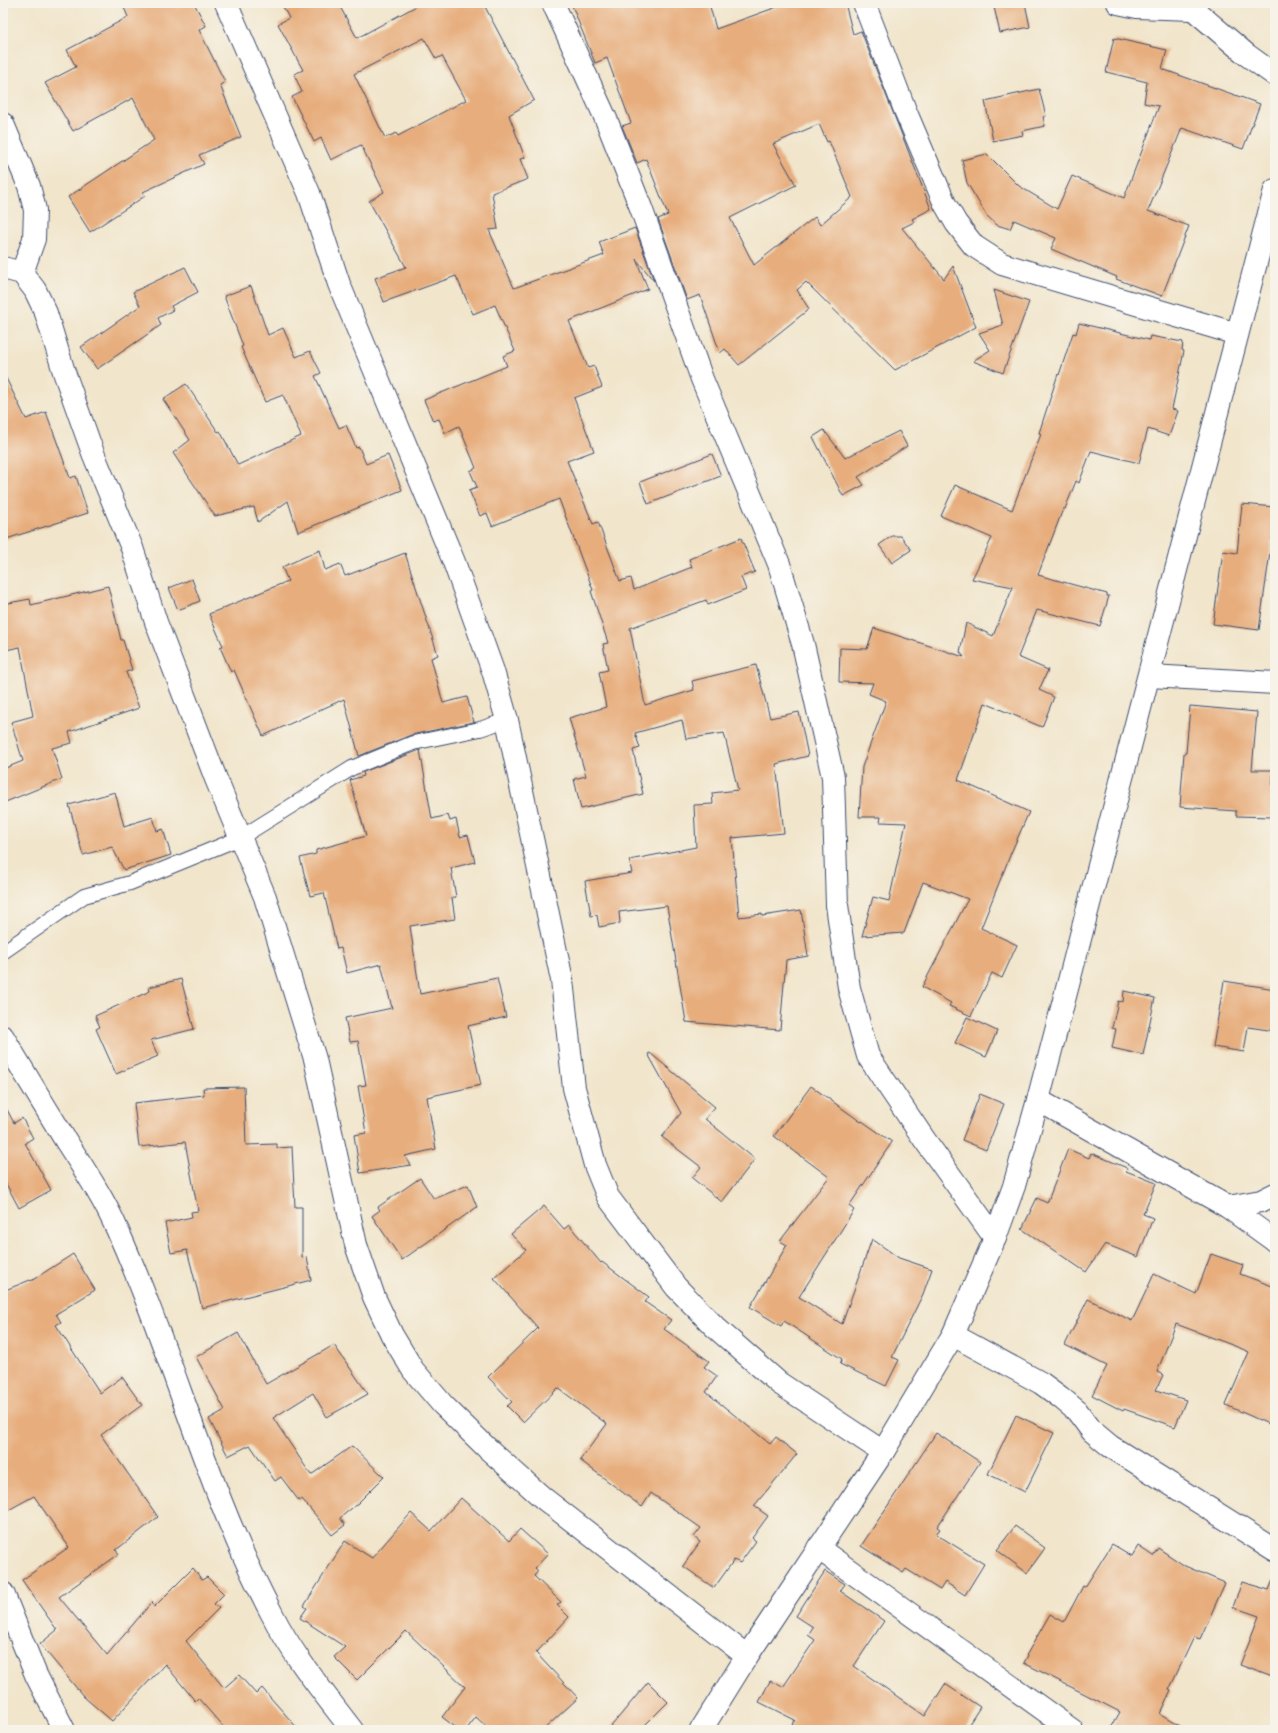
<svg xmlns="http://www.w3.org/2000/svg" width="1278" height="1733" viewBox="0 0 1278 1733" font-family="'Architects Daughter',sans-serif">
<rect width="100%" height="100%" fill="#f7f3e8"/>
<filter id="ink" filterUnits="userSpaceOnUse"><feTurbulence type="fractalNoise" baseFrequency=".025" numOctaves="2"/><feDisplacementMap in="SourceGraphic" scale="8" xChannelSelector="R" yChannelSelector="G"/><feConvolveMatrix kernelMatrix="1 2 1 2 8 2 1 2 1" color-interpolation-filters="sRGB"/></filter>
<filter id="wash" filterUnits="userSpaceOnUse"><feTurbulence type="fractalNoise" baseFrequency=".012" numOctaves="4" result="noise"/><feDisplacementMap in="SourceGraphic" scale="16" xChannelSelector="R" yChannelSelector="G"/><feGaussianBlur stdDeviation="0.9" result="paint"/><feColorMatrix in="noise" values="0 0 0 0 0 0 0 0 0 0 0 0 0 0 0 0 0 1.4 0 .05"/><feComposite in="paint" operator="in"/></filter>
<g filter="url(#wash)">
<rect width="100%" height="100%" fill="#f1e5cb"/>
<g id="blocks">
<g fill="#e7ad7d" fill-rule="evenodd">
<polygon points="122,3 194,3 206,26 199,30 225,82 220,85 241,137 199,155 204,164 143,192 145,196 90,232 68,197 154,140 133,98 73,131 45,83 76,67 67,50 128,17"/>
<path d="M281 3H338L357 38 422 3H483L534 100 509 115 525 158 520 159 528 179 492 193 498 229 489 230 514 288 604 255 599 242 635 228 654 281 636 259 648 289 569 321 588 368 594 366 602 387 574 398 594 451 567 461 593 524 598 522 620 581 631 578 634 590 692 567 689 559 741 538 755 572 741 577 746 590 708 605 706 600 630 628 645 705 694 690 692 681 756 665 770 718 799 712 808 756 776 764 784 833 732 838 739 917 762 914V916L801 910 808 956 786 960 780 1030 686 1022 667 906 619 912 620 923 599 927 597 915 591 916 585 881 632 873 629 860 696 847 694 805 713 804 712 793 738 790 724 733 686 739 682 720 635 733 640 748 633 750 643 794 581 809 574 779 586 776 569 718 606 707 599 672 608 670 603 644 608 643 591 591 593 590 559 499 492 526 487 513 480 516 469 490 477 487 470 471 476 468 459 426 445 433 439 419 433 421 424 400 507 366 503 356 515 351 495 305 473 314 456 276 384 302 375 278 406 267 369 201 384 192 361 145 331 160 321 138 314 142 292 97 302 92 294 74 303 70 278 24 289 18ZM424 38 436 59 442 56 466 100 398 136 396 133 385 138 354 74Z"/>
<path d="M571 3H709L716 29 788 3H845L853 34 861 31 931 209 912 219 914 222 902 228 944 279 953 266 976 327 895 370 806 282 797 290 809 309 739 365 725 349 720 353 700 295 687 300 658 219 668 215 646 159 637 163 622 126 631 123 607 58 595 63ZM819 124 827 142 829 141 852 197 820 225 815 217 754 265 730 218 796 185 773 144Z"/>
<polygon points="1010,3 1025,3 1030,27 1000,33 994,7"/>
<polygon points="1114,38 1167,50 1162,69 1260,104 1243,149 1182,128 1148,211 1189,226 1162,296 1116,279 1117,277 1051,249 1056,238 1014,220 1010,229 997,225 987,216 967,183 962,160 987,154 1019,186 1057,209 1072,176 1124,198 1159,106 1144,103 1147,82 1106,72"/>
<polygon points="1039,89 1046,116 1043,117 1045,126 1022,131 1023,135 993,141 985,101"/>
<polygon points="185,267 198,292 171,306 173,310 158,318 161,325 97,369 81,347 140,306 133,292"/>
<polygon points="251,286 268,335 283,328 296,357 310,351 321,373 315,376 339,428 346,425 356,448 359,447 366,464 388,455 402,490 298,532 288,501 258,522 254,507 215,516 173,453 190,440 163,399 186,384 218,432 220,431 238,465 301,436 283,395 265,402 241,347 243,346 224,296"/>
<polygon points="994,290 1029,302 1003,373 973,361 990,350 979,333 1003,325"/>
<polygon points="1079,323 1149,340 1150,336 1183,342 1182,350 1184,351 1172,409 1178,411 1169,436 1148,429 1139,463 1091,451 1079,483 1076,481 1065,509 1063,509 1038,575 1107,594 1107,596 1109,596 1100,626 1037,610 1018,657 1048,670 1039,690 1054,697 1042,727 985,703 958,780 1029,812 1011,853 981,928 1017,945 1002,978 992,973 971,1016 949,1006 951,1003 922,987 968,899 923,882 904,933 862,936 873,897 889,901 906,823 880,822 881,817 859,817 862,767 886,701 869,694 873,683 839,682 840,648 867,649 874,628 964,657 960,652 966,623 993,636 1013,587 972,579 992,538 941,516 955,485 1012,510 1041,434 1039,433 1058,374 1059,375 1073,333 1076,334"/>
<polygon points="3,372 26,419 46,412 70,478 76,476 88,513 3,540"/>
<polygon points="824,430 845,458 899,431 907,446 858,477 864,485 843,496 813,437"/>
<polygon points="712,454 721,476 648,504 640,482"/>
<polygon points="1242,504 1275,507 1275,539 1272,538 1259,630 1213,624 1223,551 1237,553"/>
<polygon points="892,536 901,536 911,550 892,563 879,545"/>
<polygon points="320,550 325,570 340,564 345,576 405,553 438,655 431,658 443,703 467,697 474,722 411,735 359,756 344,699 263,736 234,670 231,672 220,647 223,646 209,614 288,581 282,567"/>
<polygon points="192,579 200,601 178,610 169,588"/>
<polygon points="108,586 121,640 123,640 132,670 126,672 139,708 69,732 72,743 52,748 62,779 3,803 3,769 23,761 11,722 33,716 20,647 6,650 3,634 3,604 30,599 31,605"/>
<polygon points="1190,706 1257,712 1252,770 1273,770 1272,817 1236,816 1236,811 1180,807 1184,753 1186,753"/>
<polygon points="420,750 432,819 448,815 450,821 456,819 460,837 468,835 475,862 451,868 456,897 452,898 455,919 410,926 420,994 497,978 506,1017 468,1026 481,1085 427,1097 436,1149 405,1156 411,1165 360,1173 354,1135 366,1133 358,1086 366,1085 358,1041 350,1042 345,1018 392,1008 381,964 347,973 341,948 337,949 324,893 310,896 300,858 316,854 316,850 366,836 350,780 364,776 363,772"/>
<polygon points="115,792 124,826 153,817 157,831 163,829 171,855 124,870 112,847 83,855 69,805"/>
<polygon points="181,979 194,1029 151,1040 158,1056 116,1074 96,1029 100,1027 95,1016 150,991 149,987"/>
<polygon points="1224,981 1275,989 1275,1031 1248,1027 1244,1052 1213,1047"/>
<polygon points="1124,991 1155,998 1143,1055 1112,1048 1116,1029 1112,1028 1118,1001 1123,1002"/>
<polygon points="967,1017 997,1031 986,1057 955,1043"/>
<polygon points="650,1053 715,1107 705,1119 755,1159 722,1202 692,1178 701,1167 662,1137 681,1113 648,1054"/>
<polygon points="811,1086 861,1122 862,1121 892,1142 849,1206 854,1210 799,1297 842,1324 872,1239 899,1258 932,1269 923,1294 892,1357 899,1360 886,1386 840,1364 842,1359 784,1321 781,1326 750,1307 787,1245 780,1241 829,1177 774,1136"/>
<polygon points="244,1087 246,1145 277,1144 277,1148 292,1147 295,1207 302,1207 302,1258 307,1257 311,1280 202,1308 187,1250 171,1253 165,1223 192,1217 191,1212 198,1211 185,1142 139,1147 134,1103 204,1095 203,1088"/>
<polygon points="980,1094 1004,1104 986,1150 962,1140"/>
<polygon points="3,1102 14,1123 22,1118 33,1138 25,1143 51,1190 19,1208 3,1178"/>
<polygon points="1068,1149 1089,1158 1091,1153 1127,1168 1126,1171 1156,1183 1143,1214 1153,1218 1138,1257 1105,1244 1086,1272 1022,1229 1037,1198 1047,1203"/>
<polygon points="420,1178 434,1199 468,1185 477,1207 402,1260 372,1216 380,1210 378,1207"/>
<polygon points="544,1206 564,1229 569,1225 601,1263 602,1262 649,1297 645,1302 671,1320 664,1329 709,1361 704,1367 717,1376 706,1392 770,1444 776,1437 797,1454 754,1506 768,1516 752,1538 756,1541 740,1563 734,1560 714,1588 683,1566 700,1542 694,1537 701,1528 651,1493 642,1507 580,1460 607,1424 558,1388 523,1422 507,1406 512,1402 488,1377 538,1328 494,1278 526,1250 511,1234"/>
<polygon points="73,1254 95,1290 56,1314 61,1322 56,1325 100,1393 122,1377 142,1405 101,1435 158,1517 116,1550 119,1554 59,1597 107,1655 152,1602 154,1607 193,1568 202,1580 207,1577 224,1594 214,1604 219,1608 186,1641 224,1688 239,1675 256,1694 262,1688 299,1730 226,1730 198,1698 195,1701 165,1664 112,1721 84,1697 40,1644 57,1630 22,1580 69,1547 34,1496 3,1513 3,1291 30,1280 31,1281"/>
<polygon points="1211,1254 1243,1265 1240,1274 1275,1287 1275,1427 1226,1405 1249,1352 1240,1348 1176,1324 1157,1372 1163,1375 1156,1390 1186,1400 1175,1427 1124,1409 1123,1411 1092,1395 1107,1366 1065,1345 1088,1299 1132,1321 1154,1274 1196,1294"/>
<polygon points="238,1333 266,1384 334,1345 368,1394 327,1417 313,1393 273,1418 311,1475 352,1446 384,1477 358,1503 340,1518 345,1525 332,1535 302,1499 299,1501 281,1477 275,1481 250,1445 228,1456 209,1419 225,1410 196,1357"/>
<polygon points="1016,1415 1054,1433 1025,1492 988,1474"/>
<polygon points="936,1433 980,1462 937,1527 940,1529 936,1534 984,1564 965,1595 945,1582 940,1590 906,1569 903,1573 861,1546"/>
<polygon points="461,1498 509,1541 520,1529 548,1554 535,1568 538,1571 534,1576 561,1602 557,1605 569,1617 536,1653 578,1698 543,1730 490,1730 476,1717 466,1730 459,1730 442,1717 465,1687 406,1631 357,1680 334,1657 345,1647 300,1618 307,1608 304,1606 345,1541 372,1558 411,1513 431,1531"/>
<polygon points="1015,1526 1045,1548 1027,1573 997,1550"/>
<polygon points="1112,1544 1132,1556 1138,1546 1153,1556 1158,1548 1185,1566 1225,1583 1200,1639 1194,1637 1169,1690 1171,1691 1160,1714 1187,1730 1110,1730 1120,1712 1024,1663 1028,1655 1027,1654 1050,1614 1064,1622 1083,1586 1085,1587"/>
<polygon points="825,1571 845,1584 840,1591 884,1621 854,1666 925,1716 945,1684 980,1707 965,1730 788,1730 795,1720 759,1702 770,1681 783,1687 815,1640 808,1635 813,1627 796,1616"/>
<polygon points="1273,1580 1275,1580 1275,1678 1240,1665 1259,1616 1233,1607 1242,1582 1269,1590"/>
<polygon points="648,1682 668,1702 640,1730 608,1730"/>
</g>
</g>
</g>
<g filter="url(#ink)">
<use href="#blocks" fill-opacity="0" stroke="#3b4a6e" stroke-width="1"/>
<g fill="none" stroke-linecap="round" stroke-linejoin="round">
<g stroke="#3b4a6e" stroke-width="16">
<polyline id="lane" points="3,952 84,896 130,883 240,838 352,768 413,743 480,729 507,720"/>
</g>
<g stroke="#3b4a6e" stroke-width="24">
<g id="street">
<polyline points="226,3 309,193 339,284 454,562 493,671 507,720 562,980 574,1088 595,1165 608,1197 676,1287 715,1327 779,1383 883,1452"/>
<polyline points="553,3 606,119 641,208 702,379 779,564 803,644 833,777 837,905 849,988 868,1056 924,1139 995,1238"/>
<polyline points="864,3 905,110 945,204 956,223 974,246 1002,264 1237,334"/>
<polyline points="1118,3 1137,7 1192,9"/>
<polyline points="1186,3 1247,55 1275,75"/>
<polyline points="3,124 29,186 35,210 34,239 22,273"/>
<polyline points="3,268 22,273 35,290 46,313 64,372 93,453 132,548 156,622 216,779 265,897 315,1059 356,1245 374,1297 392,1335 413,1370 443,1405 487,1448 543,1498 747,1656"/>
<polyline points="1150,676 1275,683"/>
<path d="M3 1037C24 1072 45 1107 66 1141 84 1169 104 1199 117 1229 174 1356 207 1491 272 1614 293 1656 324 1693 352 1730"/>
<polyline points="1038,1100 1228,1207 1275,1241"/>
<polyline points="1228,1207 1261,1201 1275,1194"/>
<polyline points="953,1335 1041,1383 1060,1397 1077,1411 1092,1431 1110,1446 1275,1550"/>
<polyline points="818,1548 1072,1730"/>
<polyline points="3,1593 36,1675 64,1730"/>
</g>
</g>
<g stroke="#3b4a6e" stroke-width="24">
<polyline id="secondary" points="701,1730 747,1656 883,1452 953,1335 995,1238 1014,1186 1038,1100 1275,190"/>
</g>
<use href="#lane" stroke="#fff" stroke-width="14"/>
<use href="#street" stroke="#fff" stroke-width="22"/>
<use href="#secondary" stroke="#fff" stroke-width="22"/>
</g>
</g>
<rect width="1278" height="1733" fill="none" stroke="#f7f3e8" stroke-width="16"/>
</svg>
